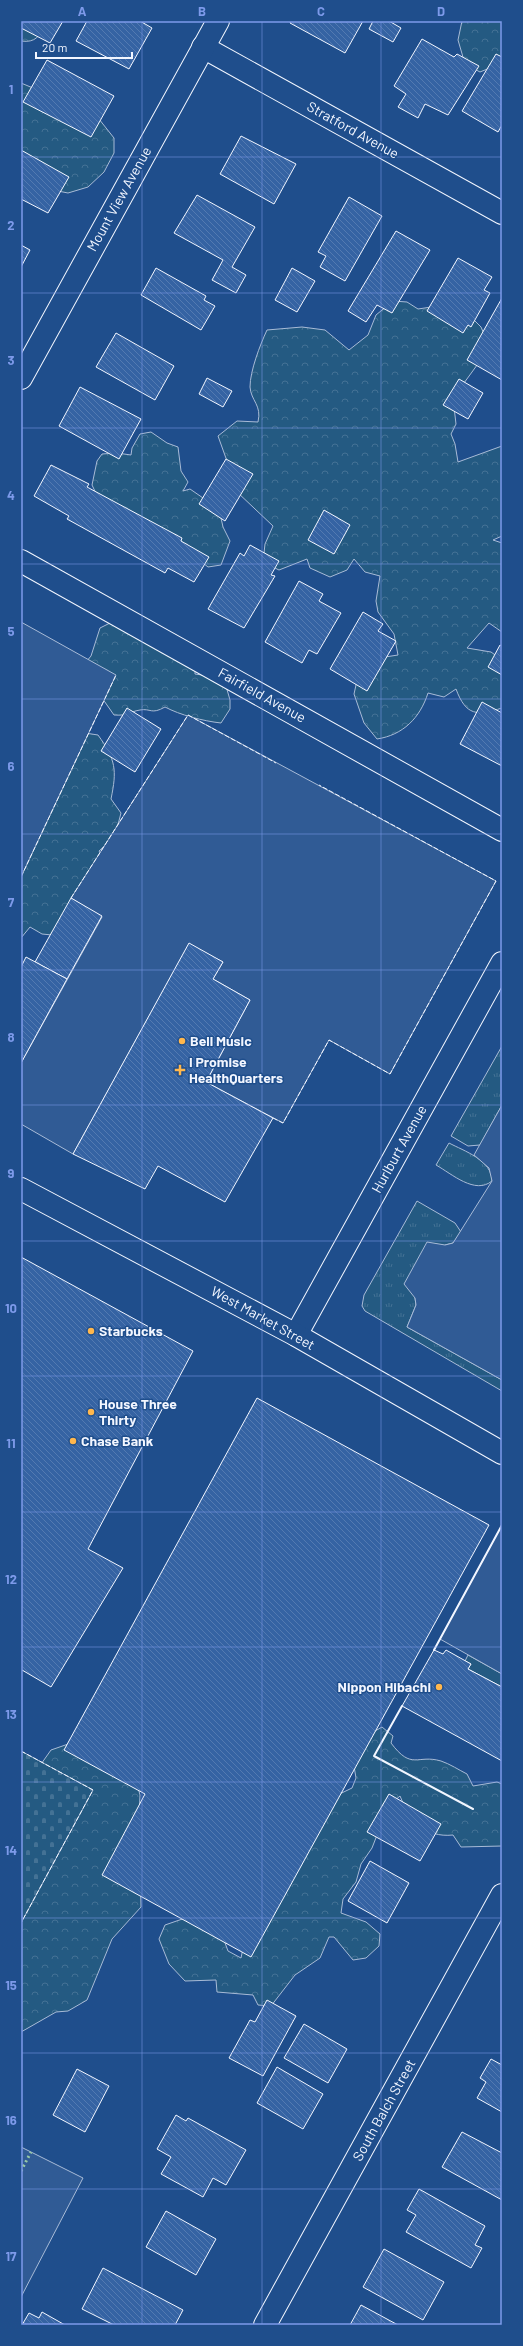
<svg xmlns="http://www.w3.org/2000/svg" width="523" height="2346" viewBox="0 0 523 2346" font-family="Barlow,sans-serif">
<defs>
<pattern id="grass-tufts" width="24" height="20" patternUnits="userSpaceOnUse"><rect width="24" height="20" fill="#245a82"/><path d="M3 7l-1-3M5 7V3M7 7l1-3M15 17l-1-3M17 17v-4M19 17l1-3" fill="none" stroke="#447295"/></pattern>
<pattern id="forest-crowns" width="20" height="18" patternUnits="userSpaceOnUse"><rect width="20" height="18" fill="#245a82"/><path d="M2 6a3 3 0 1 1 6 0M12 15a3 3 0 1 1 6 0" fill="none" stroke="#447295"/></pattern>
<pattern id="cemetery-stones" width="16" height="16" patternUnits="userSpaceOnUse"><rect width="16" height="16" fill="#245a82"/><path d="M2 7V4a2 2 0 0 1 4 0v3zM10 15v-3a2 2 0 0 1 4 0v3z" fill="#447295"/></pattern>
<pattern id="building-back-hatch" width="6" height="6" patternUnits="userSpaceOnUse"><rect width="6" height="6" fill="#3563a3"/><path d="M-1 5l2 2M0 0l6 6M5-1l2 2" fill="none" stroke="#537ab1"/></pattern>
</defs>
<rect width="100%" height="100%" fill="#1f4e8c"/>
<g fill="url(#grass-tufts)" stroke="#a8bbd7">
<polygon points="502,1046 502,1105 480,1145 468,1146 451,1136"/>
<path d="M449 1143C464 1151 492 1160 492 1181 475 1195 452 1174 436 1165Z"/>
<polygon points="417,1201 455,1223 461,1232 453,1243 445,1245 415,1298 416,1305 407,1327 502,1380 502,1391 365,1311 362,1306 364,1295"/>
</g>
<g fill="url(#forest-crowns)" stroke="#a8bbd7">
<path d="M21 21 47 24C39 36 36 43 21 41Z"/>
<polygon points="462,21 502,21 502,63 480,72 465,64 458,40"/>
<polygon points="21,83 95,114 114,138 114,153 104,172 88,187 68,193 48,189 21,168"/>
<path d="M393 301 407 302 418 309 438 306 466 312 481 327 488 343 480 361 456 394 454 407 456 424 451 434 455 444 458 462 502 446V536L493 540 502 543V632L489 623 467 648 491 652 502 660V708C477 716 466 716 456 689L444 697 428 693C420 718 403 735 377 739L364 723 354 694 358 676 372 659 398 655 394 634 378 612 376 601 380 576 365 572 354 559 347 570 330 577 310 568 307 559 279 570 263 562 265 544 273 526 236 491 232 475 218 436 237 421 258 422C262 405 251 401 250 387 250 371 260 345 267 330L302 327 325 330 349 350 368 335 376 315Z"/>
<polygon points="151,432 167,443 178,447 181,471 188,482 183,491 190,489 219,509 223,527 230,541 221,565 208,567 198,559 102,506 92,485 97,461 102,454 117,453 131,455 132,448 140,434"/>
<path d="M112 622 195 664V674L216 677 226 686 230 700V709L221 723C203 721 180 715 165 707 151 715 151 708 140 710 128 712 129 716 114 715L81 668 91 656 100 628Z"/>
<path d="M85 733 98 735C116 760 117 770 111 799L121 813 115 836 99 851 106 863 62 936 42 934 30 927 21 938V776Z"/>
<path d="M382 1727 393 1736 391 1743C412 1771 417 1754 441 1761 450 1764 459 1770 467 1774L473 1786 497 1782 502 1784V1846L461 1847 453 1835C425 1838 410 1820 400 1796L386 1808 379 1830 372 1848 361 1864 356 1882 343 1899 341 1913 366 1922 380 1934 379 1946 366 1958 353 1960 334 1937H329L320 1958 295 1975 271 2006 258 2005 253 1995 217 1992 216 1980 185 1981 169 1964 159 1939 165 1925 194 1915 217 1921 228 1951 241 1958 245 1939 325 1801 352 1788 356 1778 353 1760 368 1735Z"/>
<polygon points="74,1742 134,1773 140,1795 139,1817 141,1907 112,1939 87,2000 68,2011 56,2012 21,2032 21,1813 34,1774 51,1750"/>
</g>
<polygon fill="url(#cemetery-stones)" stroke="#a8bbd7" points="21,1751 93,1790 21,1923"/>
<polygon fill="#245a82" stroke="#a8bbd7" points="468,1655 502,1674 502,1687 468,1669 471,1664 465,1661"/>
<g fill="#305b95" stroke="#a8bbd7">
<polygon points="21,622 116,675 21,877"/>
<polygon points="188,715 496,881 390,1074 329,1040 283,1123 206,1082 250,1000 213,979 223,962 189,944 73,1154 21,1124 21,1063 102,917 71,898"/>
<polygon points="502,1105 502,1380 407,1327 416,1305 415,1298 404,1284 427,1242 445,1245 453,1243 492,1181 489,1168 474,1155"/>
<polygon points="502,1525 502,1674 440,1639"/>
<polygon points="21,2147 83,2178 21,2297"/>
</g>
<g fill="url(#building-back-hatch)" stroke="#f2f6ff">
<polygon points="21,21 63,21 50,43 21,28"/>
<polygon points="87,21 140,21 152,28 129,69 76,41"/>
<polygon points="291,21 363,21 345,53 290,23"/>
<polygon points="373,21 389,21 401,28 393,42 369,29"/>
<polygon points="422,39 454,57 457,54 479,66 448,115 425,104 418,118 398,107 406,94 394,86"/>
<polygon points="496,54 502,57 502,125 498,132 462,111"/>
<polygon points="47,60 114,96 91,137 23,102"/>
<polygon points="241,136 296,164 274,204 220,174"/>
<polygon points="21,150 69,177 48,213 21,199"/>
<polygon points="197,195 255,227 232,267 246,275 236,293 212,280 223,260 174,233"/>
<polygon points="349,197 382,216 345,281 320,267 326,256 318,252"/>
<polygon points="396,231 430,250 392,313 377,305 366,322 348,311"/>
<polygon points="21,245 30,250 21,267"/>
<polygon points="458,258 492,277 484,290 490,293 471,327 468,325 463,333 427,311"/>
<polygon points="156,268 206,296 204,300 215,306 201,330 141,295"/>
<polygon points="292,268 315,281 297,312 275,300"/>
<polygon points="502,298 502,380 467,360"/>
<polygon points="116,333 174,366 155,400 96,367"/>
<polygon points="207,378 232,391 223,407 199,394"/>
<polygon points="459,379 483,393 468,419 443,405"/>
<polygon points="80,387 141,419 119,459 59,426"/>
<polygon points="226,459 253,474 225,521 199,504"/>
<polygon points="51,465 89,484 87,487 182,538 181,541 209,557 194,582 168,568 165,573 67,519 69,516 34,496"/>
<polygon points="324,510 350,525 334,554 308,540"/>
<polygon points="250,545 279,561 271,575 275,576 244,628 208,609 240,553 244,556"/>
<polygon points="299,581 323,594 319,601 341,613 317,654 309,650 302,663 265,642"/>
<polygon points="363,612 383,624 378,631 396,641 367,691 330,669"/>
<polygon points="500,645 502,646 502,675 488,667"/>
<polygon points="482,702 502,713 502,766 460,744"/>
<polygon points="127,708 161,729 135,772 101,751"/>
<polygon points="71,898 102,916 67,979 35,962"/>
<polygon points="189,943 223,962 213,979 250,1000 206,1082 273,1118 225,1202 158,1166 145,1189 73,1154"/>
<polygon points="26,957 67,979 21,1063 21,967"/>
<polygon points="21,1257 193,1351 88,1549 123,1568 51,1687 22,1670 21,1671"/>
<polygon points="257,1398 489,1525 251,1957 102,1875 145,1794 64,1750"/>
<polygon points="434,1650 443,1654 446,1650 471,1664 468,1669 502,1687 502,1761 402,1706"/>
<polygon points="389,1794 441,1824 420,1861 367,1832"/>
<polygon points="370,1861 409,1883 387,1923 348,1901"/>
<polygon points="267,2000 296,2016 263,2076 229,2058 250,2020 255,2022"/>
<polygon points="304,2024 347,2049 328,2083 284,2058"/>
<polygon points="491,2059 502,2065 502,2112 477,2098 486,2082 480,2078"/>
<polygon points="277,2067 323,2094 303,2129 257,2103"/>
<polygon points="77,2069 109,2086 85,2132 53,2115"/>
<polygon points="176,2115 186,2121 188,2118 246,2150 226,2185 213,2178 203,2197 161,2174 171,2157 157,2149"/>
<polygon points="462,2132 502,2153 502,2200 442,2167"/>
<polygon points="419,2189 485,2226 475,2245 482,2248 471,2268 406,2232 416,2215 407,2210"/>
<polygon points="166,2211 216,2239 196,2275 146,2247"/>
<polygon points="384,2249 444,2282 423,2320 363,2287"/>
<polygon points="103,2268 183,2310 175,2325 114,2325 82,2309"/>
<polygon points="361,2305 398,2325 350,2325"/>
<polygon points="42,2312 65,2325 22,2325 29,2313 39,2318"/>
</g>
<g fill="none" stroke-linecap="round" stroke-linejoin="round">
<g stroke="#f2f6ff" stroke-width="24">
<g id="minor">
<polyline points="203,47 502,213"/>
<polyline points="21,378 218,21"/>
<polyline points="21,561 502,830"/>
<polyline points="296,1335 502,963"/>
<polyline points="265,2325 502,1895"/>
</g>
</g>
<g stroke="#f2f6ff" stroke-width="24">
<polyline id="primary" points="21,1189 296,1335 502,1453"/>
</g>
<use href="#minor" stroke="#1f4e8c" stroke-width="22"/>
<use href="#primary" stroke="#1f4e8c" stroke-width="22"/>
<polyline stroke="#97c8a6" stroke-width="3" stroke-dasharray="2 3" stroke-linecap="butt" points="21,2171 31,2152"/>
<g stroke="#f2f6ff" stroke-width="1" stroke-dasharray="5 2" stroke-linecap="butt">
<polyline points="21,877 116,675"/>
<polyline points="71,898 188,715 276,763"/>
<polyline points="273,1118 283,1123 329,1040 390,1074 496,881 319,785"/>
<polyline points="21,1751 93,1790 21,1923"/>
</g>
<g stroke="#f2f6ff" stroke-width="2">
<polyline points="434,1650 502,1525"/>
<polyline points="402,1706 374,1756 473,1809"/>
</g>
</g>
<path fill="none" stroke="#7d9aea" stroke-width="1" stroke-opacity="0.55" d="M142 21V2325M262 21V2325M381 21V2325M21 157H502M21 293H502M21 428H502M21 564H502M21 699H502M21 834H502M21 970H502M21 1105H502M21 1241H502M21 1376H502M21 1512H502M21 1647H502M21 1782H502M21 1918H502M21 2053H502M21 2189H502"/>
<g fill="#ffb74d" stroke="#1f4e8c" stroke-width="1.5">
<circle cx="182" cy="1041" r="4"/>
<path d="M178 1064h4v4h4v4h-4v4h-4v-4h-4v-4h4z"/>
<circle cx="91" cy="1331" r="4"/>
<circle cx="91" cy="1412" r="4"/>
<circle cx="73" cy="1441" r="4"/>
<circle cx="439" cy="1687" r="4"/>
</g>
<g text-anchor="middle" stroke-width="3" stroke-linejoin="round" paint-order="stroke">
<g font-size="14" fill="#f2f6ff" stroke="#1f4e8c">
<text transform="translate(353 130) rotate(29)" y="5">Stratford Avenue</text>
<text transform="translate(119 199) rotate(-61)" y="5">Mount View Avenue</text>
<text transform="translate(262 695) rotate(29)" y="5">Fairfield Avenue</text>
<text transform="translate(399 1149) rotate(-61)" y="5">Hurlburt Avenue</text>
<text transform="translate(263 1318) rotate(29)" y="5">West Market Street</text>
<text transform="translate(384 2110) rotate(-61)" y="5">South Balch Street</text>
</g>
<g font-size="14" font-weight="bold" fill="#f2f6ff" stroke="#1f4e8c" text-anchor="start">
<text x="190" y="1046">Bell Music</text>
<text x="189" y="1067">I Promise<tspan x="189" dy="16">HealthQuarters</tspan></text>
<text x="99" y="1336">Starbucks</text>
<text x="99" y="1409">House Three<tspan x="99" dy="16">Thirty</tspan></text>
<text x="81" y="1446">Chase Bank</text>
<text x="431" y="1692" text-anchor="end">Nippon Hibachi</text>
</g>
</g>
<rect width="523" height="2346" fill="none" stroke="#1f4e8c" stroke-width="44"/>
<path d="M36 52v6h96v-6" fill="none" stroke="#f2f6ff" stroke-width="2"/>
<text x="42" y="52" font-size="12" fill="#f2f6ff" stroke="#1f4e8c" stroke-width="3" paint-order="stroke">20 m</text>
<rect x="22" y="22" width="479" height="2302" fill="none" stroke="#7d9aea" stroke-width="1.5"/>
<g font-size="13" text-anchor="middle" font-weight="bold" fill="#7d9aea">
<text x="82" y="16">A</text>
<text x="202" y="16">B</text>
<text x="321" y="16">C</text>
<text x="441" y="16">D</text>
<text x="11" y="94">1</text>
<text x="11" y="230">2</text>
<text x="11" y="365">3</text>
<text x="11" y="500">4</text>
<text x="11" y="636">5</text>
<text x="11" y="771">6</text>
<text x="11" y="907">7</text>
<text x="11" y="1042">8</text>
<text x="11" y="1178">9</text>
<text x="11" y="1313">10</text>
<text x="11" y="1448">11</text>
<text x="11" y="1584">12</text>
<text x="11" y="1719">13</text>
<text x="11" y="1855">14</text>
<text x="11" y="1990">15</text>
<text x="11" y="2125">16</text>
<text x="11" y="2261">17</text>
</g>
</svg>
